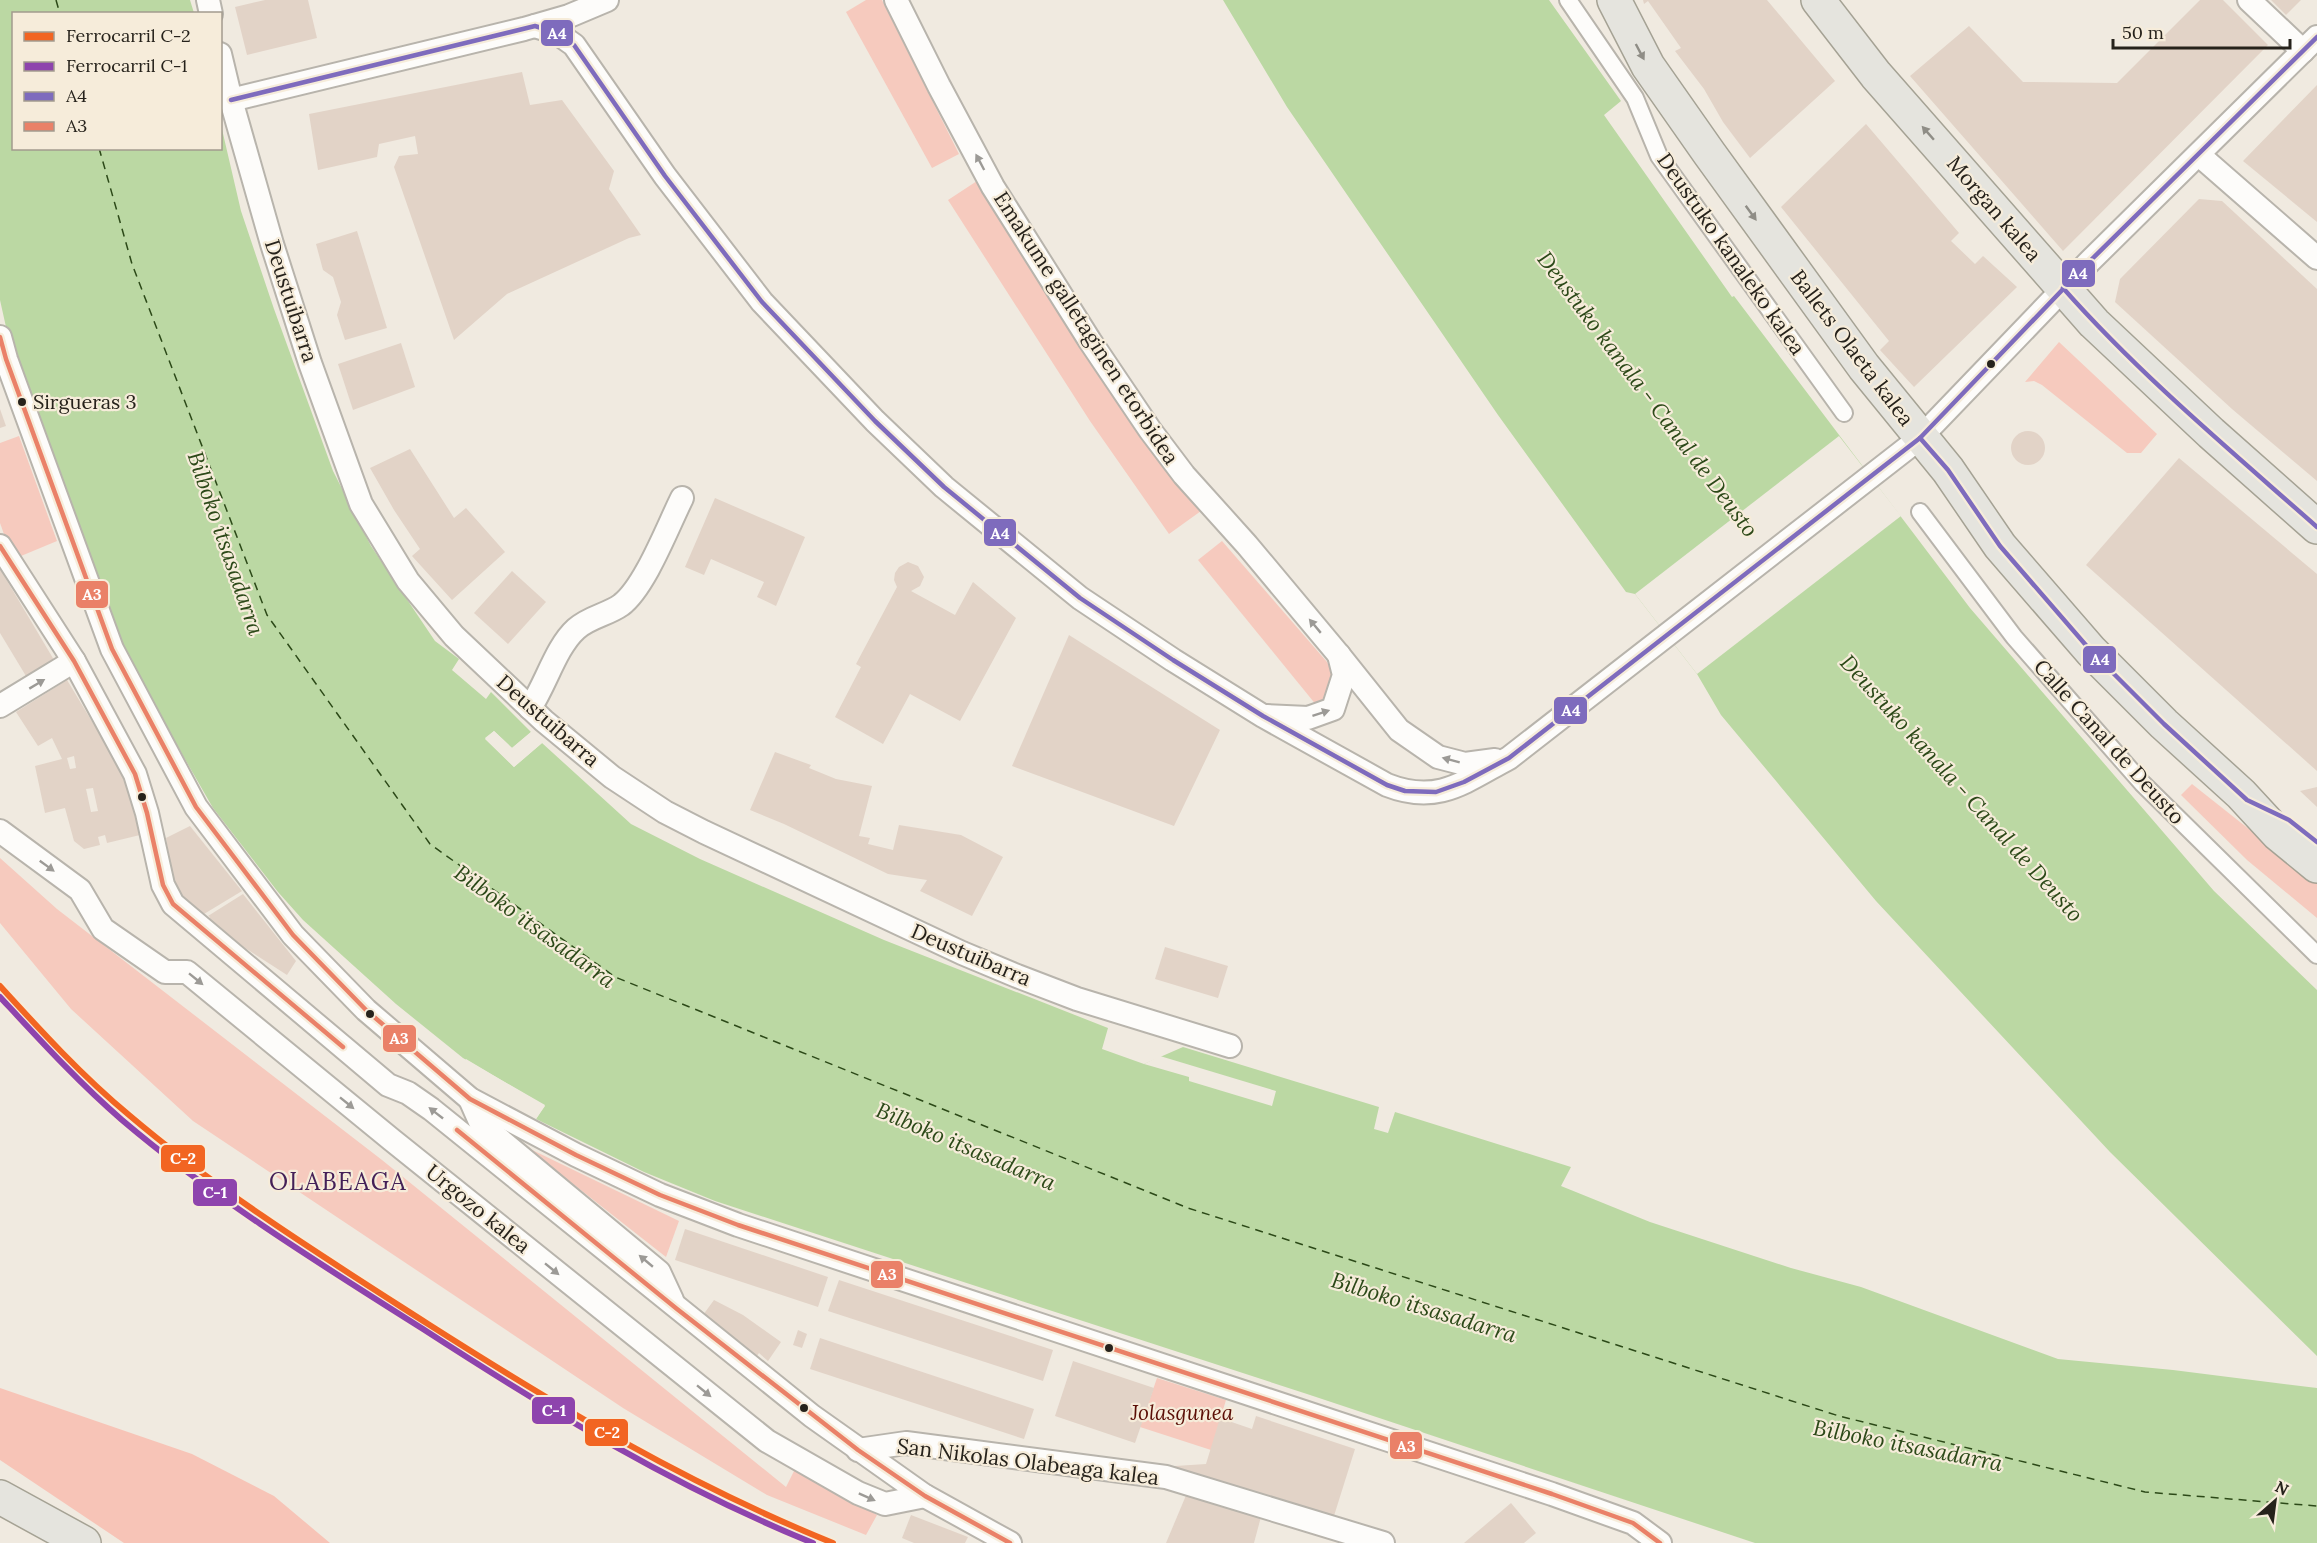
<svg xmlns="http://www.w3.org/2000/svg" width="2317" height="1543" viewBox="0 0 2317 1543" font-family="Lora,serif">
<rect width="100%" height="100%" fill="#f0eae0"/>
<g fill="#f6cabe">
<polygon points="866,0 882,0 959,154 932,168 846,12"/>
<path d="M977 181C1047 293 1114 412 1201 511L1169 534 1090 421 948 200Z"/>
<polygon points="2059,342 2157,434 2141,453 2127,453 2042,385 2034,381 2025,382"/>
<polygon points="19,436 57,541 21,556 5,537 0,523 0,443"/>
<polygon points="1222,541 1327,662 1336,680 1331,695 1317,706 1198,560"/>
<polygon points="2192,784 2317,883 2317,918 2247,860 2181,795"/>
<polygon points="0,858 57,909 382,1160 786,1487 795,1469 877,1515 866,1535 767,1495 623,1408 193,1121 71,1009 0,923"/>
<polygon points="526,1147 679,1221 666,1257"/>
<polygon points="1157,1378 1226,1400 1211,1450 1140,1427"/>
</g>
<polygon fill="#f7c4b7" points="0,1388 192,1454 274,1496 330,1543 124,1543 0,1460"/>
<g fill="#bbd8a3">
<polygon points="0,0 190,0 194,13 14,14 14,148 220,148 221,125 241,211 274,309 333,471 371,546 435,641 459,659 452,670 486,699 491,692 531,732 512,748 494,731 485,738 514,767 542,743 631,824 700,859 884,940 1108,1028 1102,1049 1144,1064 1183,1047 1379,1107 1374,1129 1388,1133 1395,1112 1571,1167 1561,1186 1650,1222 1791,1268 1861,1287 2058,1359 2173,1370 2317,1388 2317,1543 1755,1543 1307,1394 715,1201 644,1172 536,1119 545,1105 463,1058 396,1004 303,920 278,892 213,808 119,644 33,399 10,345 0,300"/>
<polygon points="1223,0 1549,0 1621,101 1604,115 1732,297 1734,296 1970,608 2214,891 2317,990 2317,1356 2110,1152 1876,901 1721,715 1697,674 1635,594 1626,592 1498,415 1287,107"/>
</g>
<g fill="#f0eae0">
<polygon points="1839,436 1901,516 1697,674 1635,594"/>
<polygon points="494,731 512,748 531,732 533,734 512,751 494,735 489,739 514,763 540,741 542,743 514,767 485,739"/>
<polygon points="1160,1056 1276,1091 1272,1106 1189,1081 1189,1077 1144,1064"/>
<polygon points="466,1059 545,1106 536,1119 534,1118 541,1107 464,1062"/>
</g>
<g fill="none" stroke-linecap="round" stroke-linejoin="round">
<g stroke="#2c4918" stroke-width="1.5" stroke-dasharray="8 6" stroke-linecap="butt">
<polyline points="56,0 60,14"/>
<polyline points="99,148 132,264 267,615 430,844 615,977 1188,1208 1839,1416 2145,1492 2317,1506"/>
</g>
</g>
<g fill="#e2d3c7" fill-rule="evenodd">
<polygon points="265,0 308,0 317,38 247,55 235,7"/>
<polygon points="1643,0 1767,0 1835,81 1750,158 1723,122 1704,89 1675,51 1681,48 1648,1 1644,4"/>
<polygon points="2200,0 2223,0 2268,45 2063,251 1910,76 1969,26 2023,82 2117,83"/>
<polygon points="2271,0 2301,0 2286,15"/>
<polygon points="522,72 530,105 562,100 614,171 609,189 641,235 629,238 507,294 454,340 394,167 399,156 418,154 415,136 379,144 377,157 318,170 309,114"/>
<polygon points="2317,85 2317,222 2243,161"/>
<polygon points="1866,124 1959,233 1951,241 1975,264 1983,256 2017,287 1914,387 1880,350 1889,341 1781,207"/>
<polygon points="2199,199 2222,201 2317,289 2317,481 2232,409 2115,302 2120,279"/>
<polygon points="357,231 387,328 345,340 337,315 341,302 333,277 323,270 316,244"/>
<polygon points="401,343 415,387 353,410 338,364"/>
<polygon points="0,409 6,426 0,428"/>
<circle cx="2028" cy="448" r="17"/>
<polygon points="410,449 454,518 466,508 505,552 452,600 412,556 420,549 394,510 370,468"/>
<polygon points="2179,458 2317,574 2317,771 2086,565"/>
<polygon points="715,498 805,537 776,606 757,597 764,582 711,559 704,575 685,567"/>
<polygon points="908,562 918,566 924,577 920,586 911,591 955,615 973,582 1016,618 960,721 910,694 883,744 835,717 861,667 856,664 897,587 894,580 895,573 899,567"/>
<polygon points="0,569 57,665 29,681 0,633"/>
<polygon points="512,571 546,602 508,644 474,613"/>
<polygon points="1069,635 1220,730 1174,826 1012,766"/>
<path d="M67 680 108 748 129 791 140 835 107 843 105 835 98 837 100 845 84 849 74 841 65 808 45 813 35 766 62 759 52 738 38 746 16 712ZM74 756 76 768 70 769 67 758ZM93 788 98 811 91 812 86 789Z"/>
<polygon points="775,752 811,765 809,768 836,779 872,786 859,836 870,838 868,844 893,850 899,825 961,835 1003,857 972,916 920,891 927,880 888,874 784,824 750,810"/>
<polygon points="2317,787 2317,807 2300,791"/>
<polygon points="190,826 242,891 199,917 175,891 166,838"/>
<polygon points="243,894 296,961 287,975 206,923 210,917 208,916"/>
<polygon points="1165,947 1228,966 1218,998 1155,979"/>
<polygon points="685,1229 828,1277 818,1307 675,1260"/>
<polygon points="839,1280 1053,1350 1043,1381 828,1311"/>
<polygon points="714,1300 743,1315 781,1342 768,1361 759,1353 755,1359 703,1315"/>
<polygon points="798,1330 807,1334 802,1348 793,1345"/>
<polygon points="820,1338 1034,1409 1024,1439 810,1369"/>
<polygon points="1073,1361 1154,1388 1135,1443 1055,1416"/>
<polygon points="1256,1416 1355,1449 1333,1519 1171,1474 1175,1466 1206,1464 1220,1418 1252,1429"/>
<polygon points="1187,1493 1262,1513 1254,1543 1166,1543"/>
<polygon points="1511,1503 1536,1533 1524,1543 1464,1543"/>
<polygon points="911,1515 968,1537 965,1543 914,1543 902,1538"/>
</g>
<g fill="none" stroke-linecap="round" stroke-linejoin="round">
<g stroke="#b8b4ac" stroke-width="20">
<g id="pedestrian">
<polyline points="1568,0 1635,98 1659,156 1844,413"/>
<polyline points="1920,512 2014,637 2142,783 2317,955"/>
</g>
</g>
<g stroke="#b8b4ac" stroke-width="26">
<g id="minor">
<polyline points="208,0 211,14"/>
<polyline points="896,0 939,86 993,187 1090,341 1150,430 1184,475 1247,545 1339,655 1399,730 1438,757 1465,764 1495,760"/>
<polyline points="2249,0 2303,51"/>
<path d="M535 26 557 33 574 45 665 176 762 302 875 421 944 487 1080 598 1173 660 1263 716 1387 785C1438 805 1464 782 1509 758L1920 438 2090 261 2317 37"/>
<polyline points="220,54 231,100 272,244 310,363 361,504 408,581 454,636 544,721 612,777 665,812 704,832 962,953 1017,976 1077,999 1230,1046"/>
<polyline points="231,100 524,29 569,16 607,0"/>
<polyline points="2199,155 2317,258"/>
<polyline points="0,337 6,359 112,649 196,807 293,935 366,1010 470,1099 576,1155 660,1195 738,1225 1552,1494 1633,1523 1660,1543"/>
<polyline points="0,546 74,661 135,774 147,813 163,885 173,904 388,1085 408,1093 431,1109 812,1416 925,1496 1010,1543"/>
<polyline points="0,706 74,661"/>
<path d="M530 708C546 684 556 647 576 629 589 617 607 615 621 605 645 587 668 526 682 498"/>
<polyline points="1267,716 1308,718 1333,709 1344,675 1339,655"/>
<polyline points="0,831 80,890 103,929 165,972 187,972 392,1140 767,1441 858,1493 885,1504 925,1496"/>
<polyline points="470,1099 481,1124 659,1272 672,1300"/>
<polyline points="858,1450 906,1443 1166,1477 1383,1543"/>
</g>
</g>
<g stroke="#a5a294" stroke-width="36">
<g id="primary">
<polyline points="1614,0 1648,66 1709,153 1864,367 1948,470 2000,546 2091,651 2164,724 2241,794 2278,834 2317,866"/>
<polyline points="1818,0 1876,75 2094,323 2211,433 2317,527"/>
<polyline points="0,1497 84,1543"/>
</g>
</g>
<use href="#pedestrian" stroke="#fdfcfa" stroke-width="16"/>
<use href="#minor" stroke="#fdfcfa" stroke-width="22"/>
<use href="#primary" stroke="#e5e4de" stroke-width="33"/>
<g stroke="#f6ecda" stroke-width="9">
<g id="bus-1">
<polyline points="231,100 535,26 557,33 574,45 665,176 762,302 875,421 944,487 1080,598 1173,660 1263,716 1387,785 1405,791 1436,792 1464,782 1509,758 1920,438 2090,261 2317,37"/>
<path d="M2063 288C2140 375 2230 450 2317 527"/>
<polyline points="1920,438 1948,470 2000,546 2091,651 2164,724 2247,800 2289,820 2317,842"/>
</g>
</g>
<g stroke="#f6ecda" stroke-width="9">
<g id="bus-2">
<polyline points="0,337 6,359 112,649 196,807 293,935 366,1010 470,1099 576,1155 660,1195 738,1225 1552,1494 1633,1523 1660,1543"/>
<polyline points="0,546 74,661 135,774 147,813 163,885 173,904 343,1047"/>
<polyline points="457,1130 677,1309 858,1450 925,1496 1010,1543"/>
</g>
</g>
<use href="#bus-1" stroke="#7e6bbd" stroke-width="4.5"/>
<use href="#bus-2" stroke="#ea8168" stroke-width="4.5"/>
<g stroke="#f6ecda" stroke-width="10">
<path id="rail-1" d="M0 986C41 1031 82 1076 129 1115 222 1194 325 1258 428 1324 560 1408 687 1484 833 1543"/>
</g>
<g stroke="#f6ecda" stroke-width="10">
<path id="rail-2" d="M0 997C39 1039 78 1082 122 1120 215 1199 320 1264 423 1329 548 1410 675 1487 813 1543"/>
</g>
<use href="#rail-1" stroke="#f26522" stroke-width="6"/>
<use href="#rail-2" stroke="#8e44ad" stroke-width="6"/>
</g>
<defs><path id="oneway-solid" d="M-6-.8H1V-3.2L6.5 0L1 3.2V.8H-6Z" transform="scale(1.5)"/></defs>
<g fill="#8f8d86">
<use href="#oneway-solid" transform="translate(1640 52) rotate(62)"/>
<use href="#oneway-solid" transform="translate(1928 133) rotate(-131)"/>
<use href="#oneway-solid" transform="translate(1751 213) rotate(54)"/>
</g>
<g fill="#9c9a96">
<use href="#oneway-solid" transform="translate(980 162) rotate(-118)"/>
<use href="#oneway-solid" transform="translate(1315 626) rotate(-130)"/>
<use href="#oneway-solid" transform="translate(37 684) rotate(-31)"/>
<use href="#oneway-solid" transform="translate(1321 713) rotate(-18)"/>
<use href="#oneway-solid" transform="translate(1451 760) rotate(-165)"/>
<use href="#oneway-solid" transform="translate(47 866) rotate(36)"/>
<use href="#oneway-solid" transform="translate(196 979) rotate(39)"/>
<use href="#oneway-solid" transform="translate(347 1103) rotate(39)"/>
<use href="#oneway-solid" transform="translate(436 1113) rotate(-142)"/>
<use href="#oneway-solid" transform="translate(646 1261) rotate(-140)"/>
<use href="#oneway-solid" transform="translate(552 1269) rotate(39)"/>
<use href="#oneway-solid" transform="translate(704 1391) rotate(39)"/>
<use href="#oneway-solid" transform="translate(867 1497) rotate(24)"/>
</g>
<g fill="#26221b" stroke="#f6ecda" stroke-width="2">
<circle cx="1991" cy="364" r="5"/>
<circle cx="22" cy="402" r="5"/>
<circle cx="142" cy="797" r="5"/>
<circle cx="370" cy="1014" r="5"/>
<circle cx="1109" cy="1348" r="5"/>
<circle cx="804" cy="1408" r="5"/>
</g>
<g text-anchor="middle" stroke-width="4.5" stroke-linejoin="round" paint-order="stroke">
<g font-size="20" fill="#26221b" stroke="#f6ecda" text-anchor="start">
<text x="33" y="409">Sirgueras 3</text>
</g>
<g font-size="21" fill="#26221b" stroke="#f6ecda">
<text transform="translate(1994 209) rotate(49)" y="7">Morgan kalea</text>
<text transform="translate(1731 254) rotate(55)" y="7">Deustuko kanaleko kalea</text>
<text transform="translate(291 301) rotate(72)" y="7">Deustuibarra</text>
<text transform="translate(1086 328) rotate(57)" y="7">Emakume galletaginen etorbidea</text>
<text transform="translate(1852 348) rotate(53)" y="7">Ballets Olaeta kalea</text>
<text transform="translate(548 721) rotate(41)" y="7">Deustuibarra</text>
<text transform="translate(2109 742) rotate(48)" y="7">Calle Canal de Deusto</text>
<text transform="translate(971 955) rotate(23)" y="7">Deustuibarra</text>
<text transform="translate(478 1209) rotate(39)" y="7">Urgozo kalea</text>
<text transform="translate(1028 1462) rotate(7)" y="7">San Nikolas Olabeaga kalea</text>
</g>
<g font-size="21" font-style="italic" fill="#5b0e06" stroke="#f6ecda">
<text x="1182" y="1420">Jolasgunea</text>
</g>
<g font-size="22" font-style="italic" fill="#2c4918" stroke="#f6ecda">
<text transform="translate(1648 394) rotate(53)" y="8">Deustuko kanala - Canal de Deusto</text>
<text transform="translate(226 543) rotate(71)" y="8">Bilboko itsasadarra</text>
<text transform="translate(1962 788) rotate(48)" y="8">Deustuko kanala - Canal de Deusto</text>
<text transform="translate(535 926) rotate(36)" y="8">Bilboko itsasadarra</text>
<text transform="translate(966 1146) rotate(23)" y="8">Bilboko itsasadarra</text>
<text transform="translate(1424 1307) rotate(17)" y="8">Bilboko itsasadarra</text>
<text transform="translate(1908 1445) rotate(11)" y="8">Bilboko itsasadarra</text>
</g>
<g font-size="24" letter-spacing="1.5" fill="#442057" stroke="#f6ecda">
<text x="338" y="1190">OLABEAGA</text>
</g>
</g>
<g stroke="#f6ecda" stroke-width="2">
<rect x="540" y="19" width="34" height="28" rx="6" fill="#7e6bbd"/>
<rect x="2061" y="259" width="35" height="29" rx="6" fill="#7e6bbd"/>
<rect x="983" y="518" width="34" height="29" rx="6" fill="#7e6bbd"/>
<rect x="75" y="580" width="34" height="29" rx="6" fill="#ea8168"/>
<rect x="2082" y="645" width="35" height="29" rx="6" fill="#7e6bbd"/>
<rect x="1553" y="696" width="35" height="29" rx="6" fill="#7e6bbd"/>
<rect x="382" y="1024" width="35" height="29" rx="6" fill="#ea8168"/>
<rect x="160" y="1144" width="46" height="29" rx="6" fill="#f26522"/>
<rect x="192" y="1178" width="46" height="29" rx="6" fill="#8e44ad"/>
<rect x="870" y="1260" width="34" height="29" rx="6" fill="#ea8168"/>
<rect x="531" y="1396" width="45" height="29" rx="6" fill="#8e44ad"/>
<rect x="584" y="1418" width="45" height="29" rx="6" fill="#f26522"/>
<rect x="1389" y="1431" width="34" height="29" rx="6" fill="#ea8168"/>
</g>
<g font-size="16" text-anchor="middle" font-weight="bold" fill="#fff">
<text x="557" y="39">A4</text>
<text x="2078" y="279">A4</text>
<text x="1000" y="539">A4</text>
<text x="92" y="600">A3</text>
<text x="2100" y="665">A4</text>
<text x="1571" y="716">A4</text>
<text x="399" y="1044">A3</text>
<text x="183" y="1164">C-2</text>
<text x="215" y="1198">C-1</text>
<text x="887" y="1280">A3</text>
<text x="554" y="1416">C-1</text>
<text x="607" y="1438">C-2</text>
<text x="1406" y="1452">A3</text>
</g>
<rect x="12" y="12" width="210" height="138" fill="#f6ecda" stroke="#a39b8e" stroke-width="1.5"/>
<rect x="24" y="32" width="30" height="9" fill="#f26522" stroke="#a39b8e" stroke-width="1.5"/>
<text x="66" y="42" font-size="18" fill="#26221b">Ferrocarril C-2</text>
<rect x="24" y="62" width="30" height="9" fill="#8e44ad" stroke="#a39b8e" stroke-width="1.5"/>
<text x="66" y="72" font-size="18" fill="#26221b">Ferrocarril C-1</text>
<rect x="24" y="92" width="30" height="9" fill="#7e6bbd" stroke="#a39b8e" stroke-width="1.5"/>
<text x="66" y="102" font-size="18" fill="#26221b">A4</text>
<rect x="24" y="122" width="30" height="9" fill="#ea8168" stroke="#a39b8e" stroke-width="1.5"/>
<text x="66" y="132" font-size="18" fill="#26221b">A3</text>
<g transform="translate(2275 1501) rotate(28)" stroke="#f6ecda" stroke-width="4.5" paint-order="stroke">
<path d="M0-4.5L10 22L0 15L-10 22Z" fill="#26221b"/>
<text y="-9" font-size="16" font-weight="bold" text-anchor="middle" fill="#26221b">N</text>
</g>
<path d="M2113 39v9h177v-9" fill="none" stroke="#26221b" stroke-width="3"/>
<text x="2122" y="39" font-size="18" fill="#26221b" stroke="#f6ecda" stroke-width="4.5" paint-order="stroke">50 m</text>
</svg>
